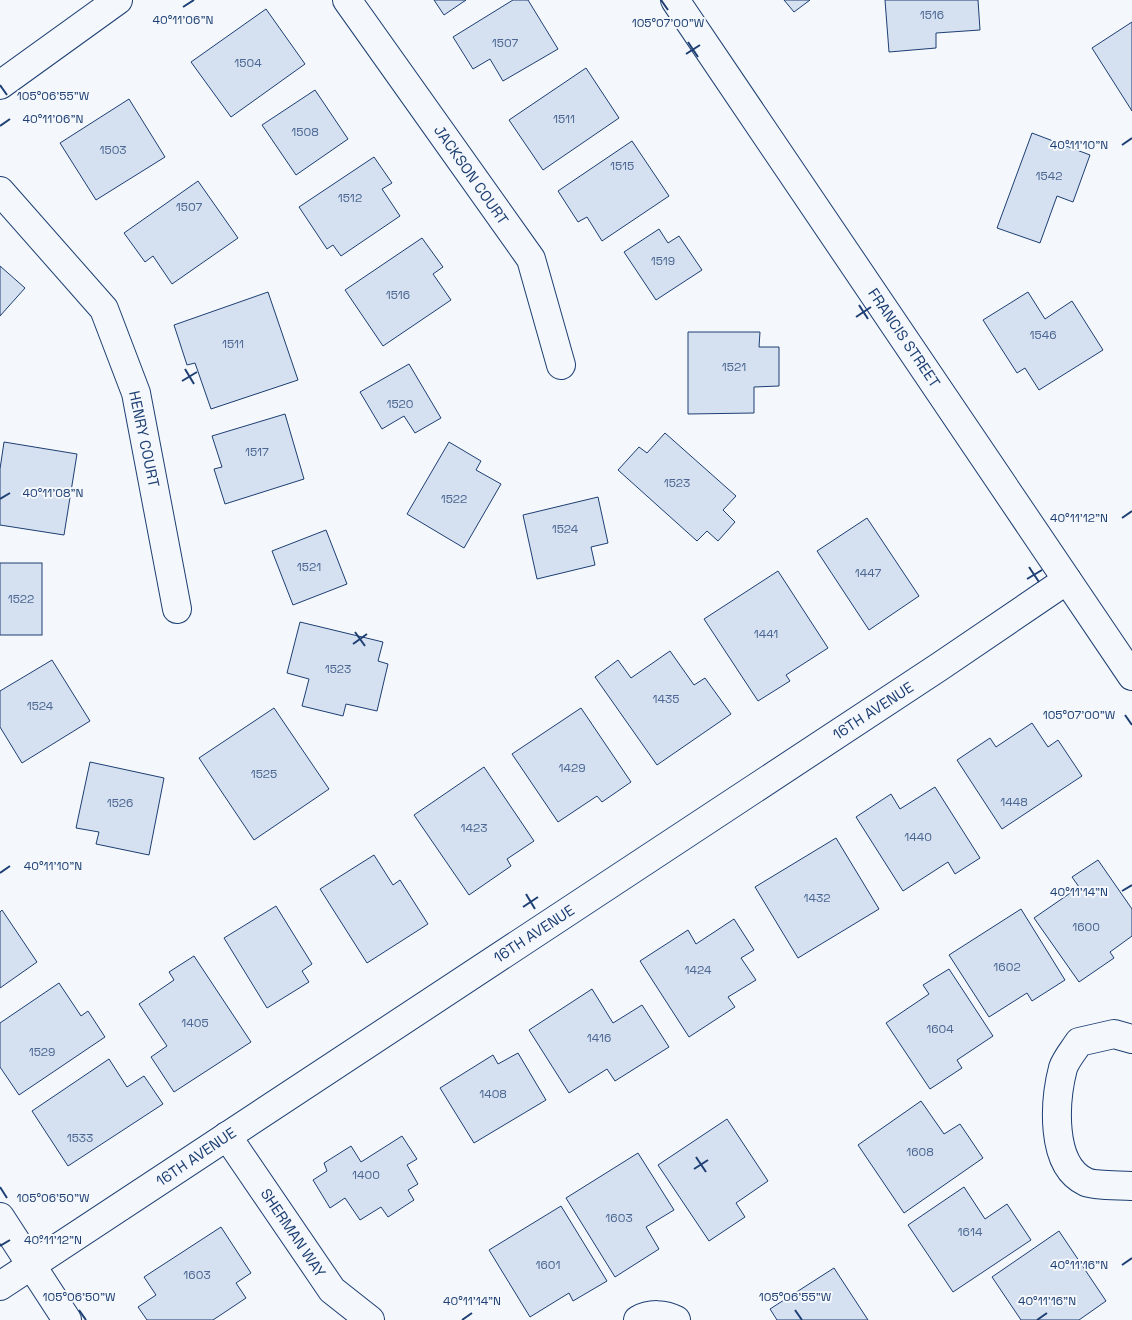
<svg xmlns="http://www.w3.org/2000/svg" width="1132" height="1320" viewBox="0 0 1132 1320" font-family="'Space Grotesk',sans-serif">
<rect width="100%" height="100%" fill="#f4f7fb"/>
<g fill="#d5e0f0" stroke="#1d3f73">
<polygon points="434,0 466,0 444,15"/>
<polygon points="513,0 528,0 558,49 503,81 490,59 473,69 453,37"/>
<polygon points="784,0 810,0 794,12"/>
<polygon points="885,0 978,0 980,30 936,33 936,48 889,52"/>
<polygon points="266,9 305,64 231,117 191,62"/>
<polygon points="1132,22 1132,111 1092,48"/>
<polygon points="586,68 619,118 543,170 509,120"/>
<polygon points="315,90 348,139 296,175 262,125"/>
<polygon points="129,99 165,157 96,200 60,143"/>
<polygon points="1032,133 1090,155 1073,202 1057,196 1040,243 997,228"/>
<polygon points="632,141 669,196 602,241 587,217 578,222 558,191"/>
<polygon points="374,157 392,183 382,189 400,216 341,256 333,245 327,249 299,207"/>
<polygon points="198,181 238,238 172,284 153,256 145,262 124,233"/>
<polygon points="659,229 668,243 679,236 702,270 656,300 624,252"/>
<polygon points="422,238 443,267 433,274 451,300 383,346 345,290"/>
<polygon points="0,266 25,288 0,316"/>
<polygon points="268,292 298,380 211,409 195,363 187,365 174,325"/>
<polygon points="1028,292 1045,319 1072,301 1103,350 1039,390 1025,368 1017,373 983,320"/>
<polygon points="688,332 760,332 759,347 779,347 779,386 754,387 754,413 688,414"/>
<polygon points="409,364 441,418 415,433 404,416 382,429 360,392"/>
<polygon points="285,414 304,479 225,504 214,469 222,467 212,436"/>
<polygon points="665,433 736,496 723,510 735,522 718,541 707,531 697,541 618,470 639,447 647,453"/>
<polygon points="4,442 77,454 64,535 0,525 0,469"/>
<polygon points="449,442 481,461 476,470 501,484 464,548 407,514"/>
<polygon points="598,497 608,543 591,547 595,565 537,579 523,515"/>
<polygon points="867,518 919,596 869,630 817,551"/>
<polygon points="326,530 347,584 293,605 272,551"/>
<rect x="0" y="563" width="42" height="72"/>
<polygon points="778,571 828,648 786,675 790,681 758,701 704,619"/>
<polygon points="300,622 383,642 378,661 388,664 377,711 346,704 343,716 302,706 309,679 287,673"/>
<polygon points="670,651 694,685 705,678 731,714 657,765 595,677 618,660 631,678"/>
<polygon points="52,660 90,721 22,763 0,727 0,691"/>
<polygon points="274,708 329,789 254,840 199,758"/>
<polygon points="581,708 631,782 602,802 597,796 558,822 512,754"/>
<polygon points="1032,723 1048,747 1058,740 1082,776 1002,829 957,760 990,738 996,747"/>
<polygon points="90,762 164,778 149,855 96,844 99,832 76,828"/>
<polygon points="484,767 534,841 507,859 511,866 469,895 414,815"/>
<polygon points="935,787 980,858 955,874 948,862 903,891 856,817 891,794 900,809"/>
<polygon points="836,838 879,909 798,958 755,887"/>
<polygon points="374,855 393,885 400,880 428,924 367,963 320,889"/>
<polygon points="1098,860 1132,909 1132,936 1110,952 1114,958 1079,982 1034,918 1079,887 1072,877"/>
<polygon points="276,906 312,964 302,971 309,982 267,1008 224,938"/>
<polygon points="1021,909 1065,980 1032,1001 1027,993 989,1017 949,955"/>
<polygon points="2,910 37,962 0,988 0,912"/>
<polygon points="734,919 754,950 741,958 756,980 728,997 735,1007 689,1037 640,961 688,930 696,944"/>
<polygon points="194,956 251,1042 174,1092 151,1057 167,1046 139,1004 174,980 169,972"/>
<polygon points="949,969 993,1036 957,1060 962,1068 930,1089 886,1023 929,994 923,985"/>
<polygon points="59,983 81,1016 88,1011 105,1037 19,1095 0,1067 0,1023"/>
<polygon points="592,989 613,1023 642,1005 669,1047 615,1081 607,1069 569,1093 529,1030"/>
<polygon points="518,1053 546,1100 474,1143 440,1088 493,1055 498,1064"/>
<polygon points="109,1059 127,1087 144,1076 163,1104 68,1166 32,1111"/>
<polygon points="921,1101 944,1134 960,1124 983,1158 904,1213 858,1145"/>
<polygon points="727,1119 768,1181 736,1203 745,1217 709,1241 658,1165"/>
<polygon points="402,1136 417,1159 407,1165 418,1184 408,1190 414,1200 388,1217 381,1207 360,1220 345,1198 330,1208 313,1180 327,1171 324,1163 351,1146 361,1162"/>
<polygon points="638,1153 674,1210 646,1227 659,1249 615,1277 566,1198"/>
<polygon points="964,1187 985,1219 1007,1204 1031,1240 953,1292 908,1225"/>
<polygon points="561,1206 607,1281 573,1301 569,1293 530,1317 489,1250"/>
<polygon points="221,1227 251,1273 236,1283 246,1298 213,1320 147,1320 138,1307 156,1295 144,1277"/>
<polygon points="1059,1231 1106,1301 1079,1320 1021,1320 992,1277"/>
<polygon points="834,1268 868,1320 777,1320 770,1309"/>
</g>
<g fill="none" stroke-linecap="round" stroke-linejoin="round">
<g stroke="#1d3f73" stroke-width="30">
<g id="minor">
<polyline points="347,0 531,259 561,365"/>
<polyline points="0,85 118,0"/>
<polyline points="0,191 104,309 136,393 177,609"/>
<path d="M1132 1039 1114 1034 1079 1042C1074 1050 1066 1059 1063 1068 1055 1099 1049 1165 1086 1182 1095 1186 1121 1185 1132 1186"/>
<polyline points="227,1136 332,1290 370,1320"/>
<polyline points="0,1217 67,1320"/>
<polyline points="0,1286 939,667 1067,580"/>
<path d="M638 1320C650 1313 665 1314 676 1320"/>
</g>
</g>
<g stroke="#1d3f73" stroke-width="30">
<polyline id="tertiary" points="675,0 1132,676"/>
</g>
<use href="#minor" stroke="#f4f7fb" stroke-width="28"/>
<use href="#tertiary" stroke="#f4f7fb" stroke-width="28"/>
</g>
<path fill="none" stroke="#1d3f73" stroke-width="2" d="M661 0 668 10M183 7 194 0M688 42 698 57M686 54 700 45M0 85 7 95M0 126 10 119M1122 145 1132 138M859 305 868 319M856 317 871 307M185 369 194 384M182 381 197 372M0 499 10 493M1122 518 1132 511M1029 567 1039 582M1027 579 1042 570M355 632 365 646M353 644 367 634M1125 715 1132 725M0 873 10 866M1122 891 1132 885M526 894 535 909M523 907 538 897M696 1157 706 1172M694 1169 708 1160M0 1187 7 1198M0 1246 10 1240M1122 1265 1132 1258M79 1310 86 1320M795 1310 802 1320M462 1320 472 1313M1037 1320 1047 1313"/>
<g text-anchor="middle" stroke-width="4" stroke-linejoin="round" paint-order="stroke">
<g font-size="12" fill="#4b6792">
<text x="932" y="19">1516</text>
<text x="505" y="47">1507</text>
<text x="248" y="67">1504</text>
<text x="564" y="123">1511</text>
<text x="305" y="136">1508</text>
<text x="113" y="154">1503</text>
<text x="622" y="170">1515</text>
<text x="1049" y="180">1542</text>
<text x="350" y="202">1512</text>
<text x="189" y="211">1507</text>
<text x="663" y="265">1519</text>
<text x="398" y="299">1516</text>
<text x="1043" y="339">1546</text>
<text x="233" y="348">1511</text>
<text x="734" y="371">1521</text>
<text x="400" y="408">1520</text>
<text x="257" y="456">1517</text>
<text x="677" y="487">1523</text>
<text x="454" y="503">1522</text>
<text x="565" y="533">1524</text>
<text x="309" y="571">1521</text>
<text x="868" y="577">1447</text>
<text x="21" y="603">1522</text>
<text x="766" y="638">1441</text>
<text x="338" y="673">1523</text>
<text x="666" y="703">1435</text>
<text x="40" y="710">1524</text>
<text x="572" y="772">1429</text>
<text x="264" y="778">1525</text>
<text x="1014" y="806">1448</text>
<text x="120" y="807">1526</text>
<text x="474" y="832">1423</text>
<text x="918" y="841">1440</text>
<text x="817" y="902">1432</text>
<text x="1086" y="931">1600</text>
<text x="1007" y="971">1602</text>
<text x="698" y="974">1424</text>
<text x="195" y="1027">1405</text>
<text x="940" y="1033">1604</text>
<text x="599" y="1042">1416</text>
<text x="42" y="1056">1529</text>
<text x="493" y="1098">1408</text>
<text x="80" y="1142">1533</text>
<text x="920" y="1156">1608</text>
<text x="366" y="1179">1400</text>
<text x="619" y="1222">1603</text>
<text x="970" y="1236">1614</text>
<text x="548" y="1269">1601</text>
<text x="197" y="1279">1603</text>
</g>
<g font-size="15" fill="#1d3f73" stroke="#f4f7fb">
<text transform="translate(471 175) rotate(55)" y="5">JACKSON COURT</text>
<text transform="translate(904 338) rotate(56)" y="5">FRANCIS STREET</text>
<text transform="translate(144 439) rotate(78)" y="5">HENRY COURT</text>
<text transform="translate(873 711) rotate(-33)" y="5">16TH AVENUE</text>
<text transform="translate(534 934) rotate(-33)" y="5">16TH AVENUE</text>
<text transform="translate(196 1157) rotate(-34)" y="5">16TH AVENUE</text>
<text transform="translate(293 1233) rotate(56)" y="5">SHERMAN WAY</text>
</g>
</g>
<g font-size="12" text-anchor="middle" fill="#1d3f73" stroke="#f4f7fb" stroke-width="4" stroke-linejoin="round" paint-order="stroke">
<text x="183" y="24">40°11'06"N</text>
<text x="668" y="27">105°07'00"W</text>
<text x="53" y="100">105°06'55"W</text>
<text x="53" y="123">40°11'06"N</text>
<text x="1079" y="149">40°11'10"N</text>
<text x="53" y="497">40°11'08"N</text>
<text x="1079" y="522">40°11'12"N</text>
<text x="1079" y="719">105°07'00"W</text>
<text x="53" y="870">40°11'10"N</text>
<text x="1079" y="896">40°11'14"N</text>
<text x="53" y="1202">105°06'50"W</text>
<text x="53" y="1244">40°11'12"N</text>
<text x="1079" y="1269">40°11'16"N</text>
<text x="79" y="1301">105°06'50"W</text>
<text x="795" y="1301">105°06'55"W</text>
<text x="472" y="1305">40°11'14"N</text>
<text x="1047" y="1305">40°11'16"N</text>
</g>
</svg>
